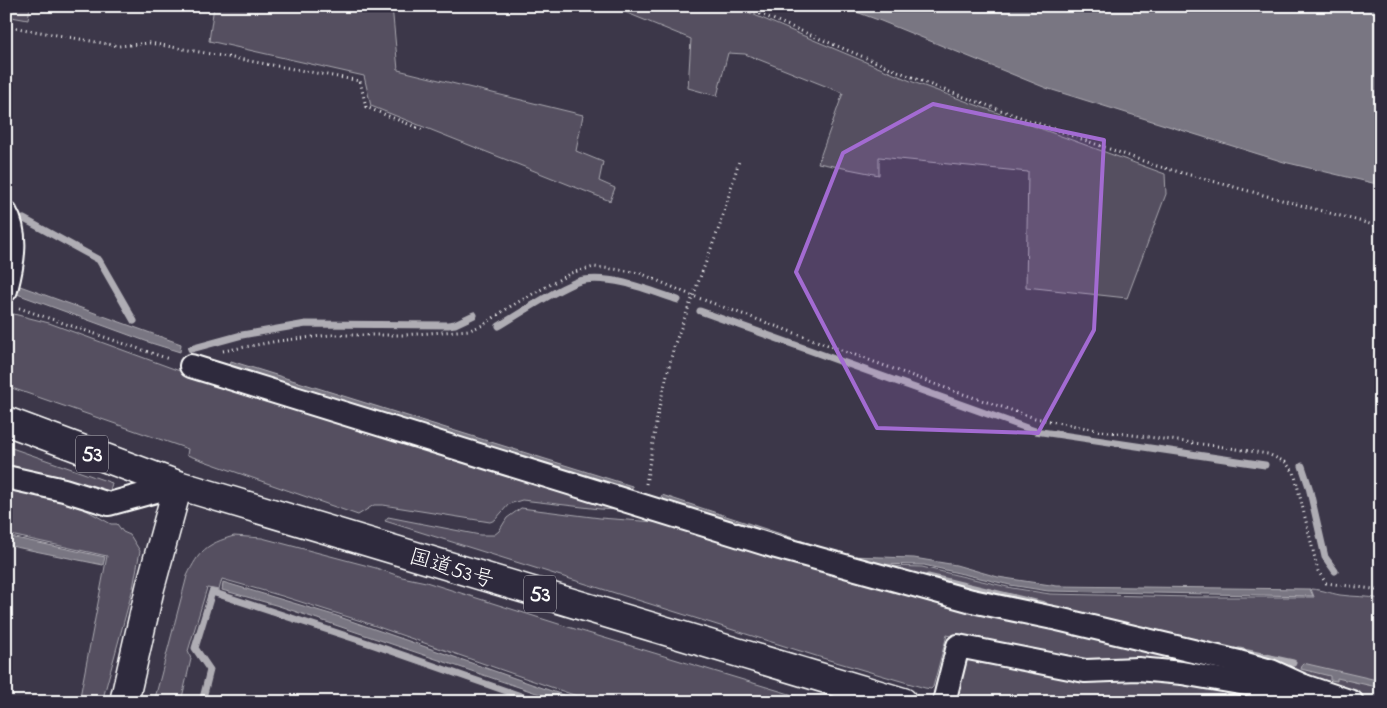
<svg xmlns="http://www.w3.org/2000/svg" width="1387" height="708" viewBox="0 0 1387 708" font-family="'Indie Flower','Klee One',sans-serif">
<rect width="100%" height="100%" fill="#3c3749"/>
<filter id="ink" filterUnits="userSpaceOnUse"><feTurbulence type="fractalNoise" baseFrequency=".02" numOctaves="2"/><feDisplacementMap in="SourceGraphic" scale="10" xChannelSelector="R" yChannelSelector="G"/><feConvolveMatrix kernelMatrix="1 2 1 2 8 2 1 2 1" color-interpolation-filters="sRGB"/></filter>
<g filter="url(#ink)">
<g fill="#555060" stroke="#aaa8b0">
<polygon points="6,6 30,6 28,20 6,16"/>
<polygon points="214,6 392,6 398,70 583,115 576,151 603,162 599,181 615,188 610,201 371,106 364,76 209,41"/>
<polygon points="610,6 733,6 913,82 1165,174 1166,194 1127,298 1026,287 1028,172 879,157 879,175 818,163 843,93 745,54 728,53 717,96 688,88 691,39"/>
<polygon points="6,312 49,323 177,370 214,379 620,510 600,509 522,500 509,504 495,520 490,522 383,505 374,505 358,515 187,455 188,449 6,386"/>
<polygon points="6,446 112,483 109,494 6,470"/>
<polygon points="6,484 61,496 111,524 117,524 123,532 130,535 140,551 133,588 102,702 79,702 107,556 6,534"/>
<polygon points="521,508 600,518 669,523 1272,679 1024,654 947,635 933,687 931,689 925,688 829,660 385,521 388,517 480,535 494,535 499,531 507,518"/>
<path d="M234 536 262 538 376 568 402 577 426 582 565 626 816 702H594L361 621 282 596 222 579 219 590 207 588 188 651 191 659 181 702H154L187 576C199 551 206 544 234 536Z"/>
<path d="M859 565 922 567 1012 588 1050 594 1194 597H1314L1311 589C1324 590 1329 593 1340 595 1354 597 1367 596 1381 599V702H1375L1360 695Z"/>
<polygon points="970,657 1259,690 1313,702 983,702 956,695 966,659"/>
</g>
<g fill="#797682" stroke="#afadb4">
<polygon points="840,6 1381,6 1381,185 1284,162 1046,88 881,21"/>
<polygon points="20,286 181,344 180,352 151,343 17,294"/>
<polygon points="231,361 632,486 633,497 228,369"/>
<polygon points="662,495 848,556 914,558 956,565 998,577 1057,586 1310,589 1313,596 1048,591 1010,585 924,565 872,564 658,503"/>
<polygon points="6,536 105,557 103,565 6,545"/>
<polygon points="223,582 337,616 583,702 563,702 279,606 222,590"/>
<polygon points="1303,663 1381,681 1381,688 1337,678 1337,681 1330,680 1330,676 1301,669"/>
</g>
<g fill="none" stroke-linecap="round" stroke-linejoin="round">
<g stroke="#afadb4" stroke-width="7">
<polyline points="24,219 99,260 134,321"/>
<polyline points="700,311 1035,431 1265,465"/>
<path d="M499 326C516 316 567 282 584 280 616 276 648 290 678 300"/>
<polyline points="191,349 242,335 306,324 448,325 455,324 474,315"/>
<polyline points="1302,466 1309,487 1325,557 1335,571"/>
<polyline points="928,577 1044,605"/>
<polyline points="1239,651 1293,663"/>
<polyline points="202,702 210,670 195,648 212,592 374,645 538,702"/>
</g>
<g stroke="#fff" stroke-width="26">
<g id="minor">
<path d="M6 213C19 235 12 267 6 290"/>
<polyline points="191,366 776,547 972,601 1058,619 1239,662 1271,671 1304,686"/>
<polyline points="6,477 64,490 109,504 178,485"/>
<polyline points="944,702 958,646 1085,671 1138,669 1182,673 1269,688 1304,686 1352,702"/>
</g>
</g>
<g stroke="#fff" stroke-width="31">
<polyline id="secondary" points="124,702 150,588 178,485"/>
</g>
<g stroke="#fff" stroke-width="31">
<polyline id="trunk" points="6,421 178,485 903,702"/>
</g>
<g stroke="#fff" stroke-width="3" stroke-dasharray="1 4" stroke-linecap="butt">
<polyline points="741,6 936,87 1157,166 1381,227"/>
<polyline points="6,26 119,46 150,43 360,81 366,107 423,130"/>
<polyline points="19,308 169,359"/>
<polyline points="223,351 278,341 330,335 403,335 470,330 483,325 511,306 571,273 594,267 614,269 640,273 693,296 954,391 1035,418 1102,431 1224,447 1268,454 1285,462 1294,472 1318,571 1326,583 1373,589 1381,592"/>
<polyline points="646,484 658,412 674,346 720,225 739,161"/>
</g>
<use href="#minor" stroke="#2f2a3d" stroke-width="22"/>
<use href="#secondary" stroke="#2f2a3d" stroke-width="28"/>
<use href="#trunk" stroke="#2f2a3d" stroke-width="28"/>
</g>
</g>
<path fill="#a36bd2" fill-opacity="0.2" stroke="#a36bd2" stroke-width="4" stroke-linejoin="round" d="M933 104 1104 140 1094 330 1038 433 877 428 796 272 843 153Z"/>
<g text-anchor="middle" stroke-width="4.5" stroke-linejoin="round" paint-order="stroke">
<g fill="#2f2a3d" stroke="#c1bfc5" stroke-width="1">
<rect x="76" y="435.5" width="32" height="37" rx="4"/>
<rect x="524" y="575.5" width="32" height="37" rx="4"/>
</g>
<g font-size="21" font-weight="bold" fill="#fff">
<text x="92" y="461">53</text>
<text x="540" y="601">53</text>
</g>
<g font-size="22" fill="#fff" stroke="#2f2a3d">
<text transform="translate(452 567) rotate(17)" y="8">国道53号</text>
</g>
</g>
<rect width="1387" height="708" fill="none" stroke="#2f2a3d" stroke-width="25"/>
<rect x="12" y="12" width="1362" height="683" fill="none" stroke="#fff" stroke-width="2" filter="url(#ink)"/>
</svg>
